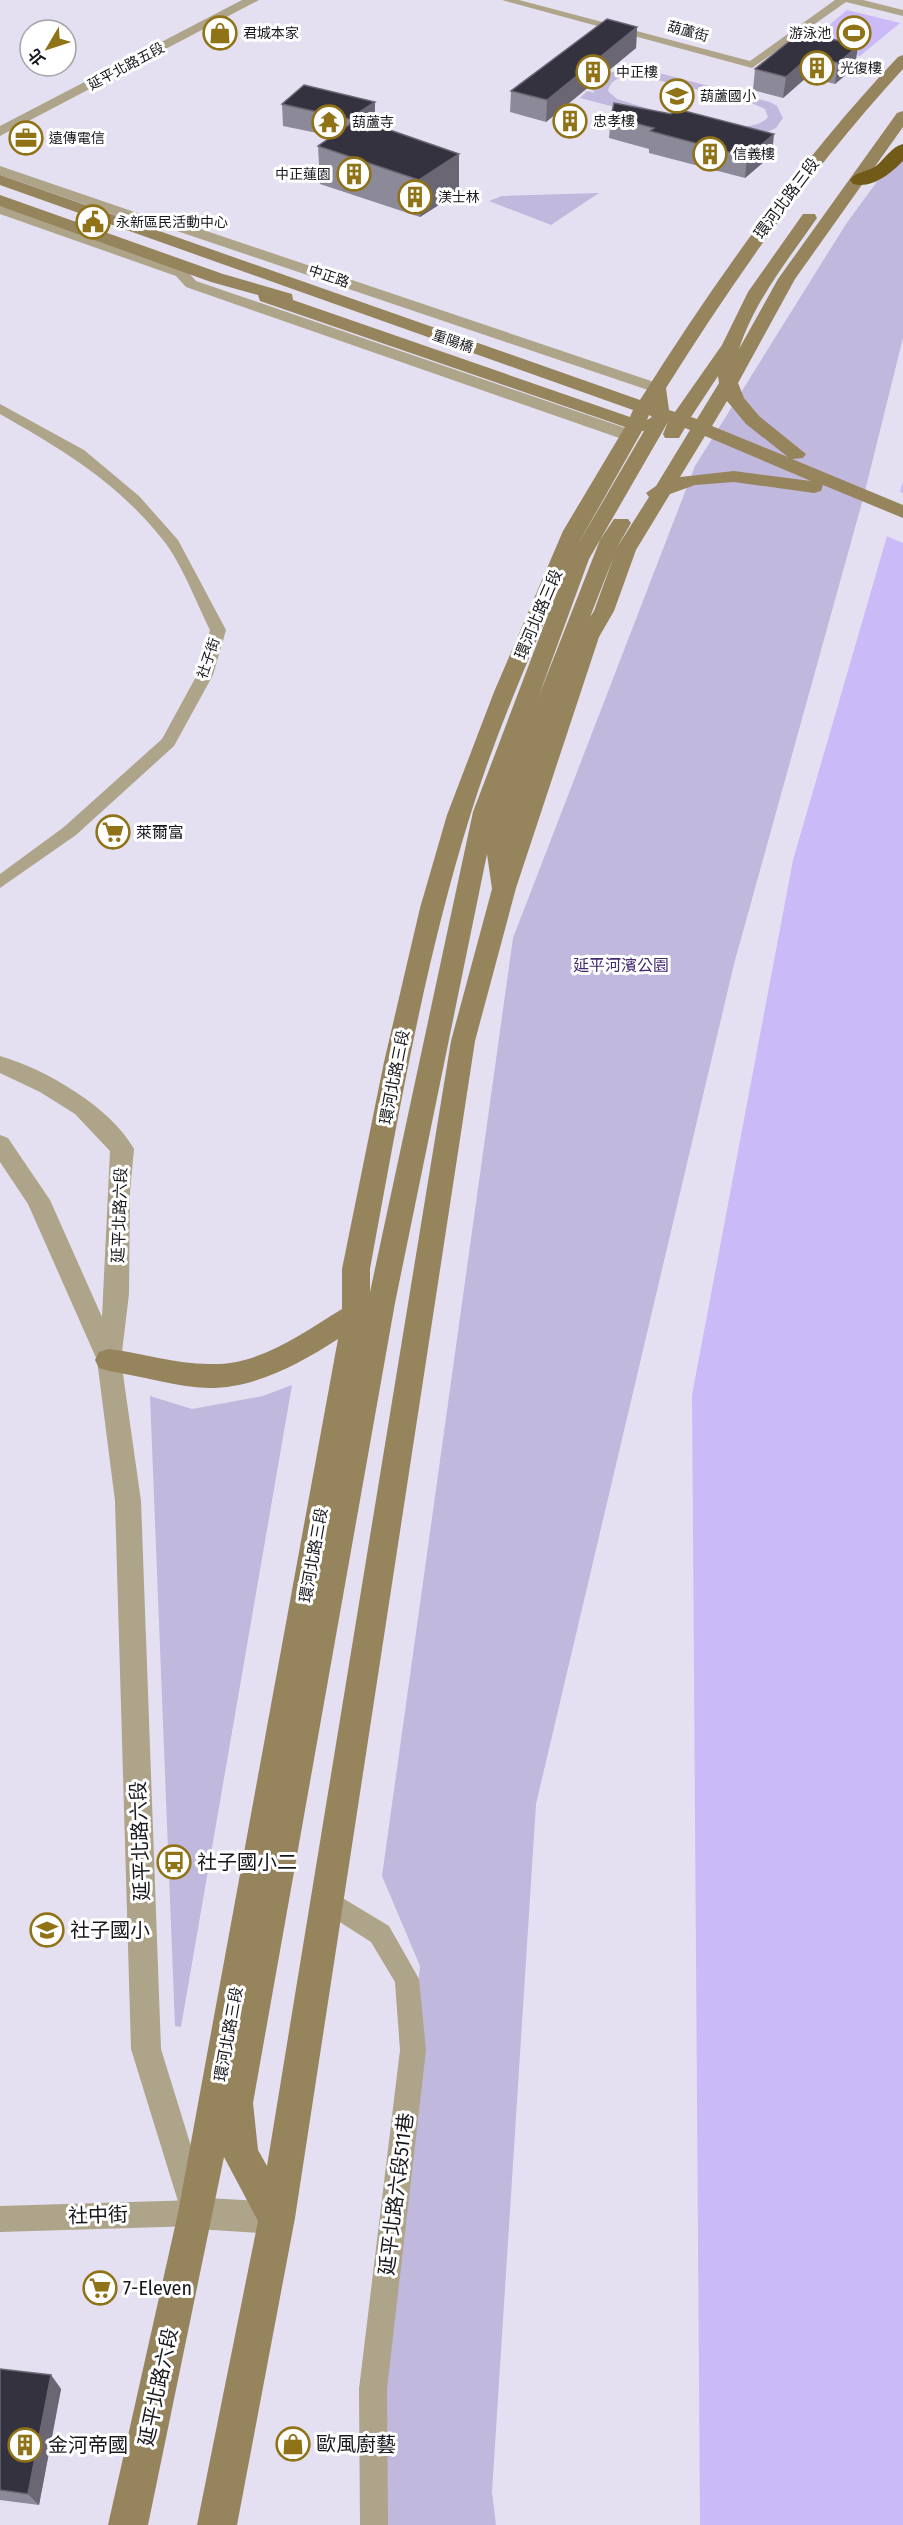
<svg xmlns="http://www.w3.org/2000/svg" width="903" height="2525" viewBox="0 0 903 2525" font-family="'Fira Sans Condensed','Noto Sans TC',sans-serif">
<rect width="100%" height="100%" fill="#e4e0f1"/>
<g fill="#c1b8dd" fill-rule="evenodd">
<path d="M626 68H640L770 102 777 106 783 118 776 128 767 132 764 146 580 98 587 91 595 93 591 87 597 79 606 74ZM636 75 749 102 765 109 768 117C747 143 647 108 617 99L608 91C611 77 624 77 636 75Z"/>
<polygon points="903,146 903,338 863,499 734,964 536,1804 492,2492 496,2525 364,2525 420,1966 382,1876 513,938 695,466 846,224"/>
<polygon points="599,193 551,225 489,201 502,196"/>
<polygon points="292,1385 181,2027 175,2026 150,1396 192,1409 263,1396"/>
</g>
<g fill="#cabaf8">
<polygon points="847,10 900,23 860,56 809,42"/>
<polygon points="903,481 903,2525 700,2525 692,1395 793,860"/>
</g>
<polygon fill="#e4e0f1" points="897,490 903,493 903,543 884,535"/>
<g fill="none" stroke-linecap="round" stroke-linejoin="round">
<g fill="#aea489" fill-rule="evenodd">
<polygon points="502,0 519,0 750,61 835,0 863,0 903,10 903,16 846,2 752,68"/>
<path d="M0 404 84 450 139 496 178 540 226 630 213 675 174 746 76 835 0 888V874L64 827 162 739 197 675 210 630C197 604 181 562 163 540 117 482 63 450 0 414Z"/>
<polygon points="326,1888 389,1926 419,1979 426,2050 387,2389 388,2525 360,2525 359,2389 400,2050 395,1982 371,1942 318,1908 314,1900 318,1892"/>
<polygon points="196,2200 205,2204 209,2213 205,2222 196,2226 0,2232 0,2206"/>
</g>
<g fill="#aea489" fill-rule="evenodd">
<polygon points="242,0 259,0 0,136 0,126"/>
<polygon points="0,166 158,220 177,221 663,385 665,388 657,393 651,391 171,229 152,228 0,175"/>
<polygon points="0,205 186,270 196,281 637,432 639,436 631,441 625,440 186,287 176,276 0,214"/>
<path d="M0 1056C45 1069 111 1107 134 1149L130 1192 129 1294 121 1360 141 1501 161 2049 207 2198 277 2202 288 2207 293 2218 288 2229 277 2234 196 2229 185 2224 131 2049 115 1501 97 1360 28 1204 0 1162V1135L8 1138 50 1200 102 1317 110 1151 75 1114 40 1092 0 1073Z"/>
</g>
<path fill="#95845c" fill-rule="evenodd" d="M903 55V69C813 167 737 275 666 388L669 410 675 412 722 345 748 292 803 214H815L817 218C788 260 755 300 739 349L778 279 897 113 903 111V127L795 279 738 383 744 398 759 416 806 454 803 458 792 459 903 505V518L823 485 821 491 814 493 734 482 695 485 670 494 636 550 614 611 599 637 516 888 475 1041 295 2218 237 2525H197L258 2221 224 2157 148 2525H108L178 2213 338 1339C299 1364 256 1388 209 1388 176 1387 142 1376 109 1371L99 1368 95 1360 99 1352 109 1349C142 1353 175 1364 209 1364 259 1366 301 1334 342 1309V1269L384 1062 420 908 447 815 494 692 563 531 625 427 260 301 258 295 211 282 0 206V195L223 274 292 294 293 300 630 417 633 410 0 185V175L640 400C717 278 799 162 898 57ZM718 376 719 383 697 419 691 417ZM727 401 746 424 788 457 712 426ZM649 415 652 417 647 420ZM668 422 663 434 665 438H679L685 428 690 430 656 486 646 493 649 497 616 549 631 523 628 519H614L600 540 538 698 589 559ZM642 431H644L577 546ZM705 436 811 481 734 471 680 477ZM614 556 594 611 590 617ZM552 604 473 812 370 1292V1269C398 1117 424 964 470 816 492 744 522 674 552 604ZM487 854 492 889 451 1041 267 2166 258 2150 253 2103 395 1303Z"/>
<path fill="#725b18" fill-rule="evenodd" d="M903 144V161C890 174 872 189 853 184L850 180C856 171 868 172 876 166 886 158 891 147 903 144Z"/>
</g>
<g fill="#8c8998">
<polygon points="637,27 636,48 546,122 510,112 511,91"/>
<polygon points="802,31 855,67 835,84 807,77 783,98 753,90 755,69"/>
<polygon points="375,102 375,123 387,129 459,154 459,192 420,217 320,184 318,146 332,136 283,126 282,104"/>
<polygon points="611,117 772,155 745,178 649,153 649,149 609,138"/>
<polygon points="0,2369 51,2375 61,2389 39,2505 0,2500"/>
</g>
<g fill="#6a6674">
<polygon points="637,27 636,48 546,122 547,100"/>
<polygon points="858,46 855,67 835,84 838,63"/>
<polygon points="810,56 807,77 783,98 786,77"/>
<polygon points="375,102 375,123 350,140 349,119"/>
<polygon points="774,134 772,155 745,178 747,157"/>
<polygon points="459,154 459,192 420,217 419,180"/>
<polygon points="51,2375 61,2389 39,2505 28,2494"/>
</g>
<g fill="#35323f" stroke="#6a6674" stroke-width="1.5">
<polygon points="607,19 637,27 547,100 511,91"/>
<polygon points="802,31 858,46 838,63 810,56 786,77 755,69"/>
<polygon points="304,85 375,102 349,119 282,104"/>
<polygon points="614,103 671,114 677,109 774,134 747,157 650,131 654,128 611,117"/>
<polygon points="359,118 387,127 384,128 459,154 419,180 318,146"/>
<polygon points="0,2369 51,2375 28,2494 0,2490"/>
</g>
<defs>
<g id="shop-ring" transform="scale(1.725)"><circle r="9.5" fill="#fff" stroke="#907217" stroke-width="1.5"/><path d="M-5-2.5h2.3a2.7 3.5 0 0 1 5.4 0H5L5.5 6h-11ZM-1.5-2.5h3a1.5 2.3 0 0 0-3 0Z" fill="#907217"/></g>
<g id="stadium-ring" transform="scale(1.725)"><circle r="9.5" fill="#fff" stroke="#907217" stroke-width="1.5"/><path d="M0-5a6.5 5 0 1 0 0 10a6.5 5 0 1 0 0-10ZM-3.5-1.8h7v3.6h-7Z" fill="#907217"/></g>
<g id="building-ring" transform="scale(1.725)"><circle r="9.5" fill="#fff" stroke="#907217" stroke-width="1.5"/><path d="M-4-6H4V6H1V3H-1V6H-4ZM-2.5-4.3h1.7v1.8h-1.7ZM.8-4.3h1.7v1.8H.8ZM-2.5-1h1.7V.8h-1.7ZM.8-1h1.7V.8H.8Z" fill="#907217"/></g>
<g id="school-ring" transform="scale(1.725)"><circle r="9.5" fill="#fff" stroke="#907217" stroke-width="1.5"/><path d="M0-5L7-2L0 1L-7-2ZM-4 1L0 2.5L4 1V4Q0 6-4 4Z" fill="#907217"/></g>
<g id="temple-ring" transform="scale(1.725)"><circle r="9.5" fill="#fff" stroke="#907217" stroke-width="1.5"/><path d="M0-6L5-2H3V0L6.5 2.5H4V6H1.5V3h-3V6H-4V2.5H-6.5L-3 0V-2H-5Z" fill="#907217"/></g>
<g id="office-ring" transform="scale(1.725)"><circle r="9.5" fill="#fff" stroke="#907217" stroke-width="1.5"/><path d="M-6-3h4V-5.5h4V-3h4V5H-6ZM-1-4.5V-3h2v-1.5ZM-6 0V1H6V0Z" fill="#907217"/></g>
<g id="civic-ring" transform="scale(1.725)"><circle r="9.5" fill="#fff" stroke="#907217" stroke-width="1.5"/><path d="M-.6-6.5H3V-4.5H.6V-3L4-1V1h2V6H-6V1h2V-1L-.6-3ZM-1.2 2.5V6h2.4V2.5Z" fill="#907217"/></g>
<g id="supermarket-ring" transform="scale(1.725)"><circle r="9.5" fill="#fff" stroke="#907217" stroke-width="1.5"/><path d="M-6-5.5h2.5l.6 2H6L4.5 2H-2.5L-4.4-4H-6ZM-1.5 3.2a1.3 1.3 0 1 0 .1 0ZM3 3.2a1.3 1.3 0 1 0 .1 0Z" fill="#907217"/></g>
<g id="bus-ring" transform="scale(1.725)"><circle r="9.5" fill="#fff" stroke="#907217" stroke-width="1.5"/><path d="M-5-6H5V4H4V6H2V4H-2V6H-4V4H-5ZM-3.5-4V0h7V-4ZM-3.5 1.2v1.5H-2V1.2ZM2 1.2v1.5H3.5V1.2Z" fill="#907217"/></g>
</defs>
<g fill-rule="evenodd">
<use href="#shop-ring" x="220" y="33"/>
<use href="#stadium-ring" x="854" y="33"/>
<use href="#building-ring" x="817" y="68"/>
<use href="#building-ring" x="593" y="72"/>
<use href="#school-ring" x="677" y="96"/>
<use href="#building-ring" x="570" y="121"/>
<use href="#temple-ring" x="329" y="122"/>
<use href="#office-ring" x="26" y="138"/>
<use href="#building-ring" x="710" y="154"/>
<use href="#building-ring" x="354" y="174"/>
<use href="#building-ring" x="415" y="197"/>
<use href="#civic-ring" x="93" y="222"/>
<use href="#supermarket-ring" x="113" y="832"/>
<use href="#bus-ring" x="174" y="1862"/>
<use href="#school-ring" x="47" y="1930"/>
<use href="#supermarket-ring" x="100" y="2288"/>
<use href="#shop-ring" x="293" y="2444"/>
<use href="#building-ring" x="25" y="2445"/>
</g>
<g text-anchor="middle" stroke-width="6" stroke-linejoin="round" paint-order="stroke">
<g font-size="14" fill="#18171c" stroke="#fff">
<text transform="translate(688 31) rotate(15)" y="5">葫蘆街</text>
<text transform="translate(126 66) rotate(-28)" y="5">延平北路五段</text>
<text transform="translate(329 276) rotate(19)" y="5">中正路</text>
<text transform="translate(453 341) rotate(19)" y="5">重陽橋</text>
<text transform="translate(208 658) rotate(-71)" y="5">社子街</text>
</g>
<g font-size="14" fill="#18171c" stroke="#fff" text-anchor="start">
<text x="243" y="38">君城本家</text>
<text x="831" y="38" text-anchor="end">游泳池</text>
<text x="840" y="73">光復樓</text>
<text x="616" y="77">中正樓</text>
<text x="700" y="101">葫蘆國小</text>
<text x="593" y="126">忠孝樓</text>
<text x="352" y="127">葫蘆寺</text>
<text x="49" y="143">遠傳電信</text>
<text x="733" y="159">信義樓</text>
<text x="331" y="179" text-anchor="end">中正蓮園</text>
<text x="438" y="202">渼士林</text>
<text x="116" y="227">永新區民活動中心</text>
</g>
<g font-size="16" fill="#18171c" stroke="#fff">
<text transform="translate(786 198) rotate(-53)" y="6">環河北路三段</text>
<text transform="translate(538 614) rotate(-67)" y="6">環河北路三段</text>
<text transform="translate(394 1077) rotate(-79)" y="6">環河北路三段</text>
<text transform="translate(119 1215) rotate(-88)" y="6">延平北路六段</text>
<text transform="translate(313 1555) rotate(-80)" y="6">環河北路三段</text>
<text transform="translate(228 2034) rotate(-80)" y="6">環河北路三段</text>
</g>
<g font-size="16" fill="#18171c" stroke="#fff" text-anchor="start">
<text x="136" y="838">萊爾富</text>
</g>
<g font-size="16" fill="#432a71" stroke="#fff">
<text x="621" y="971">延平河濱公園</text>
</g>
<g font-size="20" fill="#18171c" stroke="#fff">
<text transform="translate(140 1841) rotate(-92)" y="7">延平北路六段</text>
<text transform="translate(396 2194) rotate(-83)" y="7">延平北路六段511巷</text>
<text transform="translate(98 2215) rotate(-2)" y="7">社中街</text>
<text transform="translate(158 2387) rotate(-78)" y="7">延平北路六段</text>
</g>
<g font-size="20" fill="#18171c" stroke="#fff" text-anchor="start">
<text x="197" y="1869">社子國小二</text>
<text x="70" y="1937">社子國小</text>
<text x="123" y="2295">7-Eleven</text>
<text x="316" y="2451">歐風廚藝</text>
<text x="48" y="2452">金河帝國</text>
</g>
</g>
<g transform="translate(48 48) rotate(231)"><circle r="28" fill="#ffffff" stroke="#a3a2a4" stroke-width="1.5"/>
<path d="M0-4.5L10 22L0 15L-10 22Z" fill="#907217"/>
<text y="-9" font-size="16" font-weight="bold" text-anchor="middle" fill="#18171c">北</text>
</g>
</svg>
